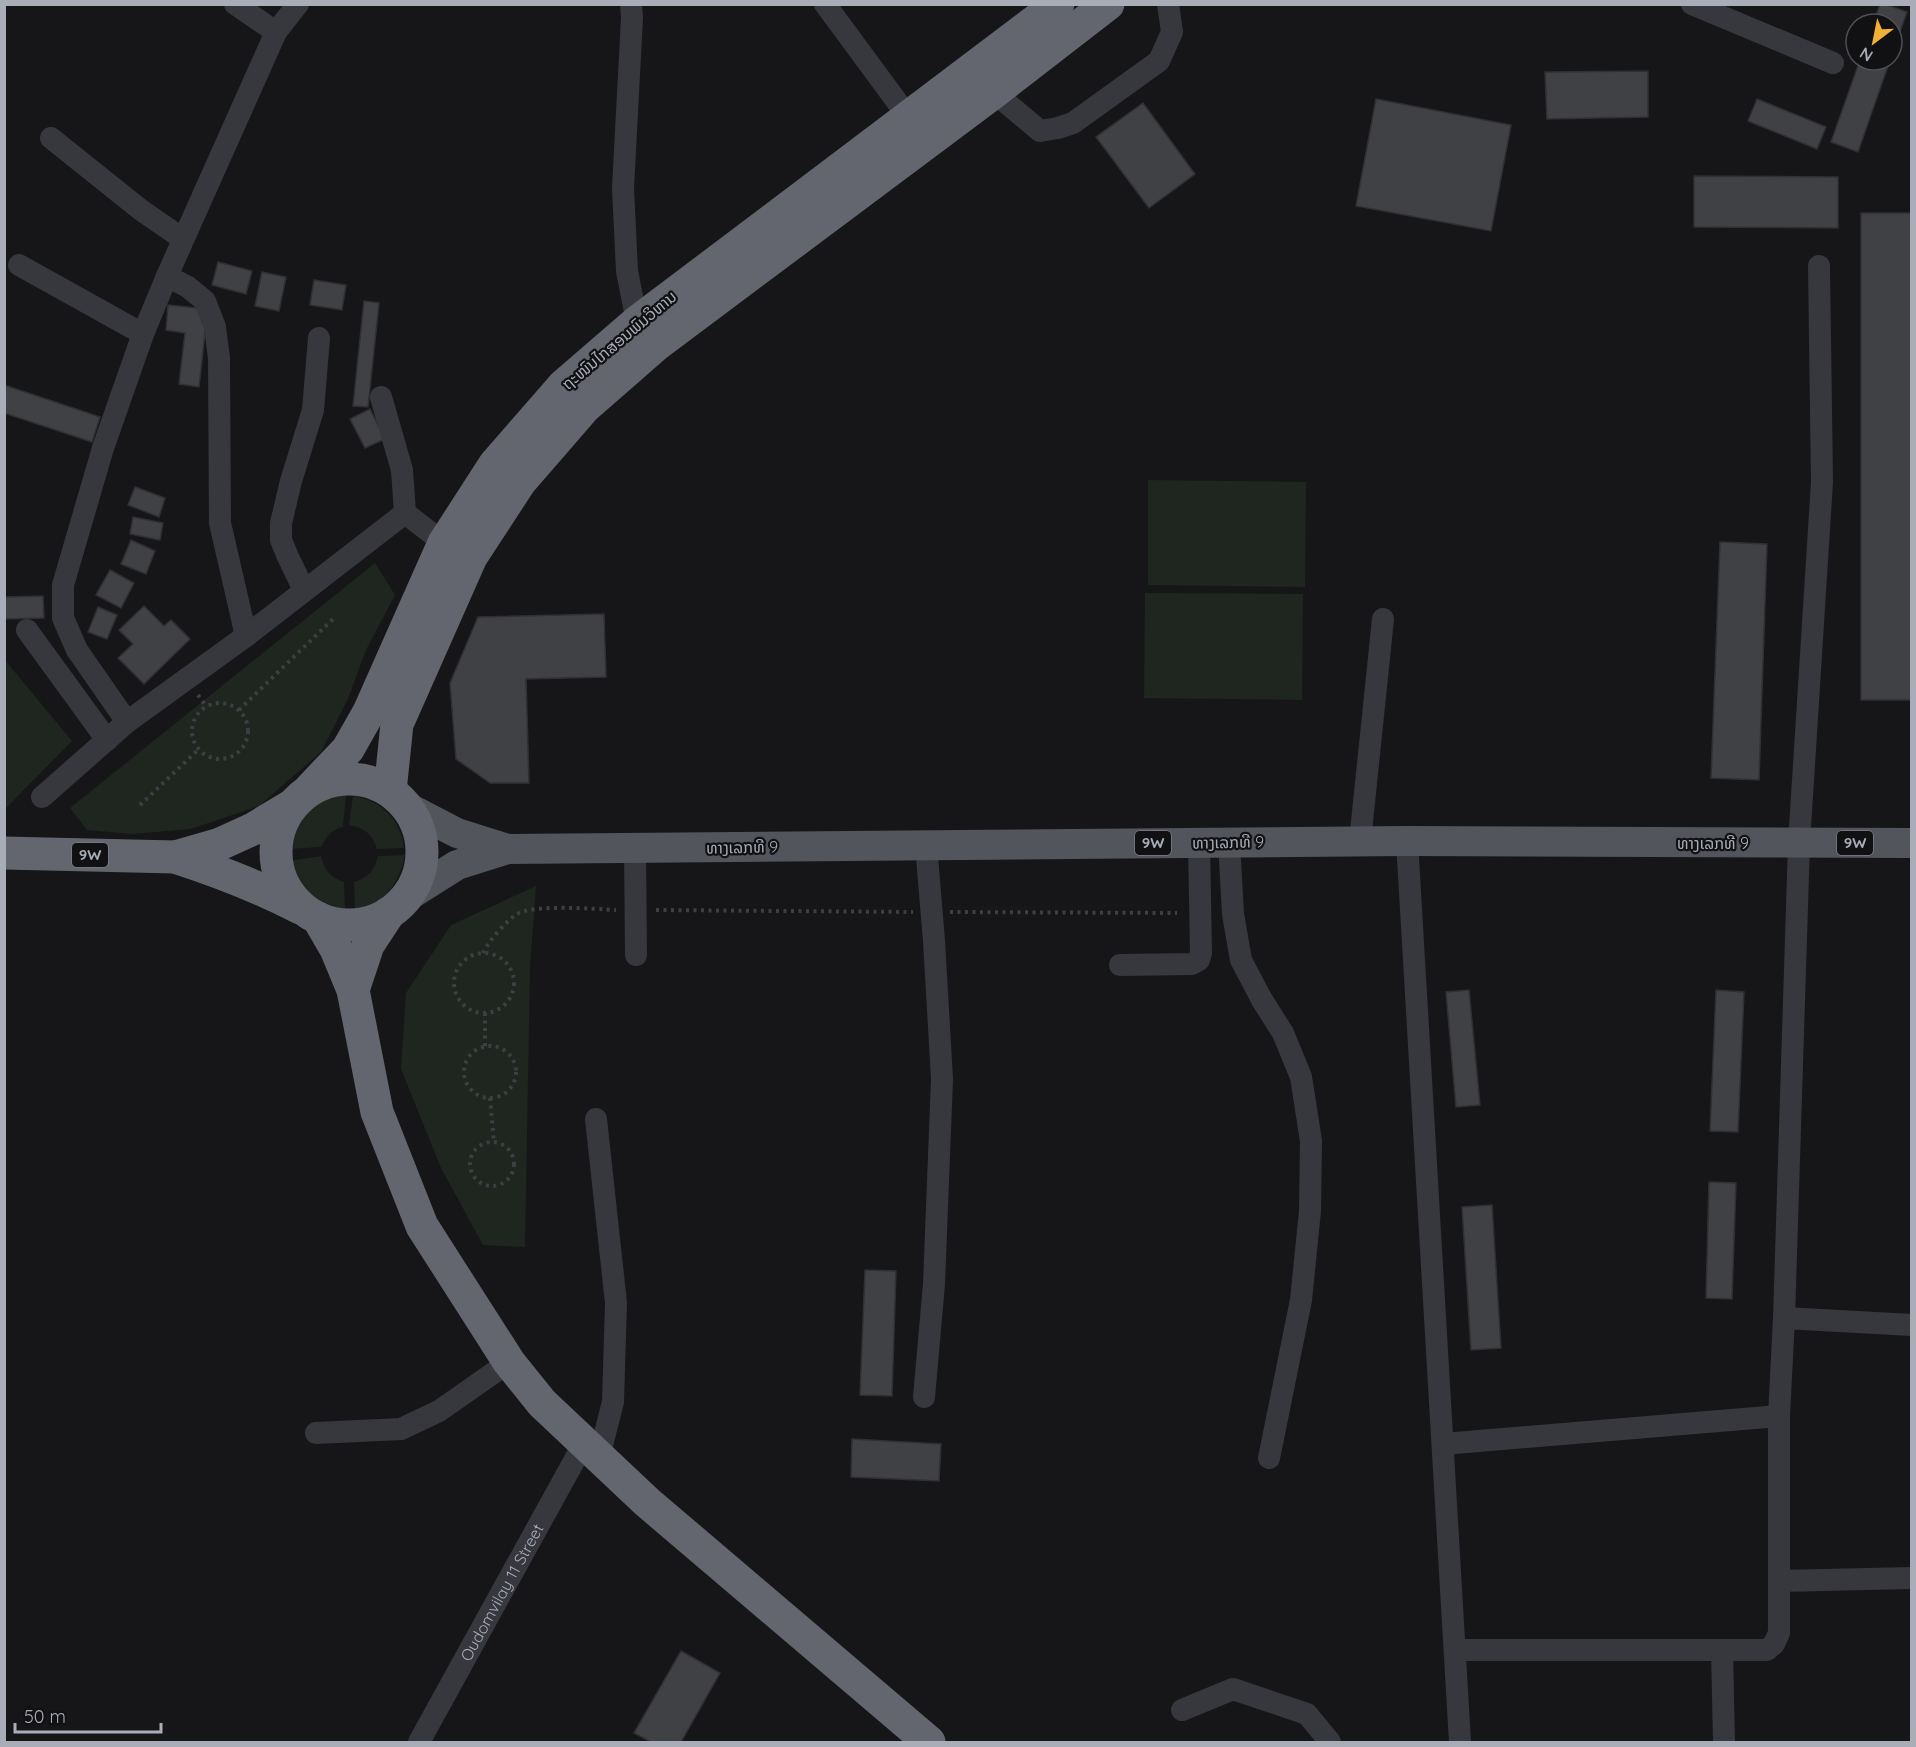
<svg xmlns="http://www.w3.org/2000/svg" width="1916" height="1747" viewBox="0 0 1916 1747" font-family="Quicksand,'Noto Sans Lao',sans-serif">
<rect width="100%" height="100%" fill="#161618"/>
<g fill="#1e261f">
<polygon points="1148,480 1306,482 1305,587 1148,585"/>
<polygon points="375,563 395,595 366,650 348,699 321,752 259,806 191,829 133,834 87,830 70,808"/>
<polygon points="1145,593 1303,594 1302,700 1144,698"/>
<polygon points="4,659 72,741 5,809 4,809"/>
<path d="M346 795 343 827C332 829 326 837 321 847L290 849C291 827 307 807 326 799 332 797 339 796 346 795Z"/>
<path d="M353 796C381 800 401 820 404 848L377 849C373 834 363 827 349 825Z"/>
<path d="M405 855C399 882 385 907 355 909L354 882C368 878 375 870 378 856Z"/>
<path d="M321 856C324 870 330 877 344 882L345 909C314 908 299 888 290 861Z"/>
<polygon points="536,886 530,968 525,1247 483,1245 441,1168 401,1069 406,993 451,925"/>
</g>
<g fill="#404145" stroke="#303034" stroke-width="1.5">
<polygon points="1880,4 1885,4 1907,12 1892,54 1892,24 1873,24"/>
<polygon points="1860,60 1890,60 1858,152 1831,142"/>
<polygon points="1648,71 1648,117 1547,119 1545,72"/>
<polygon points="1376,99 1511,125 1491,231 1356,206"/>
<polygon points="1757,99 1826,127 1817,149 1748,121"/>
<polygon points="1143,103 1195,174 1149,208 1096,137"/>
<polygon points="1694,176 1838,177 1838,228 1694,227"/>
<rect x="1861" y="213" width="51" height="487"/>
<polygon points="218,262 252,271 246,294 212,285"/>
<polygon points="262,272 286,277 279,311 255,306"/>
<polygon points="314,280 346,285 342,310 310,305"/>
<polygon points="364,301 379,303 368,407 353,406"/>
<polygon points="168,305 197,308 206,323 199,387 179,384 185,333 166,330"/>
<polygon points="4,385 100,417 92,442 4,413"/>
<polygon points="370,409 385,439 365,448 350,419"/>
<polygon points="135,487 165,498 159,517 128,505"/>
<polygon points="133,517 163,523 160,540 130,534"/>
<polygon points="131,540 155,551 146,574 121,564"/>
<polygon points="1720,542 1767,544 1759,780 1711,778"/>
<polygon points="110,570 134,583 121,608 96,595"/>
<polygon points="43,596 44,618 4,619 4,597"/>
<polygon points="144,606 164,626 171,620 190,639 144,684 118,658 133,644 119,630"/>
<polygon points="98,607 117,615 107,639 88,632"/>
<polygon points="604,614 606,677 526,679 529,783 490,783 456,759 450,683 478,617"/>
<polygon points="1469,990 1480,1105 1456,1107 1446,992"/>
<polygon points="1716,990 1744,992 1738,1132 1710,1131"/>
<polygon points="1709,1182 1736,1183 1732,1299 1706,1298"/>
<polygon points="1492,1205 1501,1348 1471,1350 1462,1207"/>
<polygon points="865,1270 896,1271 892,1396 860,1395"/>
<polygon points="852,1439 941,1444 939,1481 851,1477"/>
<polygon points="681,1651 720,1673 681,1742 651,1742 634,1733"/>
</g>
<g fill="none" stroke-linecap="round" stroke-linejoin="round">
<g stroke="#3d3f44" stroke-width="4" stroke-dasharray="3 4.5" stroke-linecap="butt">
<polyline points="198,695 206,706"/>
<circle cx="220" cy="731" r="28"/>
<polyline points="239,710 333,619"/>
<polyline points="140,805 199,749"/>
<polyline points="656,910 913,912"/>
<polyline points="950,912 1177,913"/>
<path d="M483 953C488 942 506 921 517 914 534 904 594 909 616 910"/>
<circle cx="484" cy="983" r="30"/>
<polyline points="485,1013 485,1047"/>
<circle cx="490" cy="1072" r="26"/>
<polyline points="490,1098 494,1142"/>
<circle cx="492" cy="1164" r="22"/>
</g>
<g stroke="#37383d" stroke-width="22">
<polyline points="235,4 276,32"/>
<polyline points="631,4 632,18 623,188 627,271 637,322 644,330"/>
<polyline points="825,4 909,118"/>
<polyline points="1692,4 1833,63"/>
<polyline points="985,85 1040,131 1058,128 1073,123 1159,61 1172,32 1168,4"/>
<polyline points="51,138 141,210 183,239"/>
<polyline points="19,265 143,334"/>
<polyline points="167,276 188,287 205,301 215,327 219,358 220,523 246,636"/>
<polyline points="381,397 402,470 405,513"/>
<polyline points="304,590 288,557 281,540 281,523 291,481 313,410 319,338"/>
<polyline points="27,630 107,740"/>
<polyline points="127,722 77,650 63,618 63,585 103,448 143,334 167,276 276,32 298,4"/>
<polyline points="42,797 127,722 246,636 405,513 444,543"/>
<polyline points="1360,841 1383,619"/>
<polyline points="1407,841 1460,1742"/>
<polyline points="1229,842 1233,914 1241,960 1262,1000 1283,1033 1301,1077 1311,1141 1310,1211 1301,1300 1269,1458"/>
<polyline points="635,848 636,955"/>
<polyline points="1120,965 1192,964 1199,960 1201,953 1199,842"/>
<polyline points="596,1119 616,1303 613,1402 599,1457"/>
<polyline points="1784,1318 1912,1325"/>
<polyline points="924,1397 934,1284 942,1079 934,941 926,845"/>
<polyline points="316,1433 401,1429 439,1411 509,1362"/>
<polyline points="1443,1444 1779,1416"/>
<polyline points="1779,1581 1912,1578"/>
<polyline points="1455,1650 1767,1650 1774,1644 1779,1633 1779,1416 1784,1318 1799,843 1822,482 1819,266"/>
<polyline points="1722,1650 1724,1742"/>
<polyline points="1182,1710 1233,1689 1307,1714 1330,1742"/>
<path id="s1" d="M419 1742 584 1443"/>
</g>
<g stroke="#53555c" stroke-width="30">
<polyline points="407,807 457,833 508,849"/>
<polyline points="408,896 457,865 508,849 1407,841 1912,843"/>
</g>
<g stroke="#63666e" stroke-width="33">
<circle cx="349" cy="852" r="73"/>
<polyline points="310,789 348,749 369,712 444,543 495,464 563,386 637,322 1058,4"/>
<polyline points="390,791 397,724 471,557 520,482 585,407 656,345 993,93 1108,4"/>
<polyline points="4,853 175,857 220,844 253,829 291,806"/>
<path d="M175 857C218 871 260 887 300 908"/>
<polyline points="318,918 336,949 353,990 377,1112 422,1226 509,1362 542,1403 647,1502 929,1742"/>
<polyline points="353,990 368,945 389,913"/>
</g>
</g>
<g text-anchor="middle" stroke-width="4.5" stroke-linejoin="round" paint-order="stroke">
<g fill="#111113" stroke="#7b7e86" stroke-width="1.5">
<rect x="1135" y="831" width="36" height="24" rx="4.5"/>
<rect x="1837" y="831" width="36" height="24" rx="4.5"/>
<rect x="72" y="843" width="36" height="24" rx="4.5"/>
</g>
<g font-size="15" font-weight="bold" fill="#a8adb8">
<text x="1153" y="848">9W</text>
<text x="1855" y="848">9W</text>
<text x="90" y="860">9W</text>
</g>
<g font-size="16" fill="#a8adb8" stroke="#111113">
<text transform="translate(619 340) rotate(-40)" y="6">ຖະໜົນໄກສອນພົມວິຫານ</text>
<text transform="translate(1228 842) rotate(-1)" y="6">ທາງເລກທີ 9</text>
<text x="1713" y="849">ທາງເລກທີ 9</text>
<text transform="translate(742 847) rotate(-1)" y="6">ທາງເລກທີ 9</text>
<text dy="6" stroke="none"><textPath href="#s1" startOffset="171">Oudomvilay 11 Street</textPath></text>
</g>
</g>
<rect width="1916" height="1747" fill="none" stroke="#a8adb8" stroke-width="12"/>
<g transform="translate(1874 42) rotate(212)"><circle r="28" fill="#111113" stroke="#4d4f55" stroke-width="1.5"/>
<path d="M0-4.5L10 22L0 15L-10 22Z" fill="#f2b134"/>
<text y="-9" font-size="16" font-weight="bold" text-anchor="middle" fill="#a8adb8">N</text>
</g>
<path d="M15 1723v9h146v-9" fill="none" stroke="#a8adb8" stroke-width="3"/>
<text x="24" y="1723" font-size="18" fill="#a8adb8" stroke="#111113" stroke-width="4.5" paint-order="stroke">50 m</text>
</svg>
